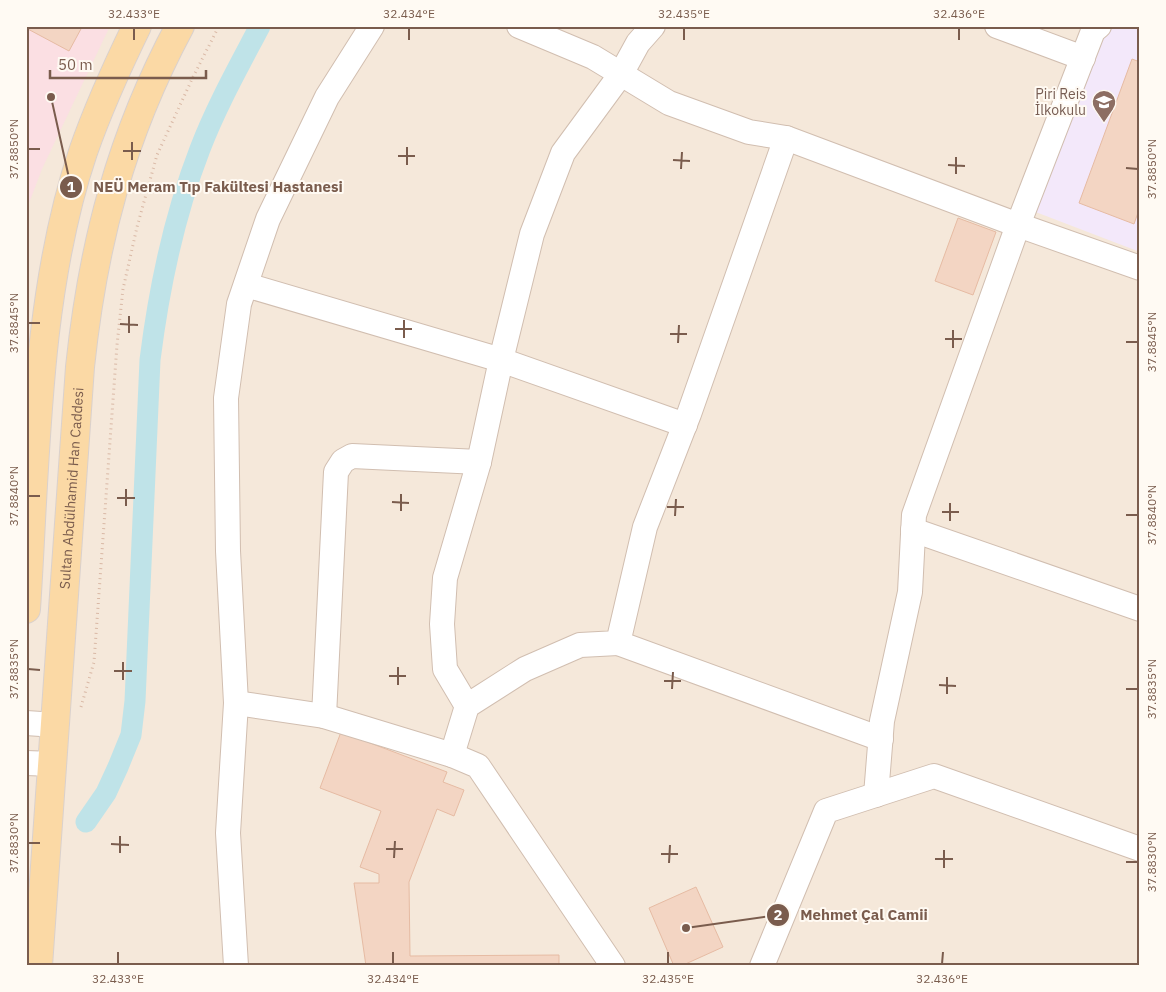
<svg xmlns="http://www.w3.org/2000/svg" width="1166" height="992" viewBox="0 0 1166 992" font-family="'IBM Plex Sans',sans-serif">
<rect width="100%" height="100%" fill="#fdf6ec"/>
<rect fill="#f5e8da" x="26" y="26" width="1114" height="940"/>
<polygon fill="#f3e8fa" points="1118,26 1140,26 1140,252 1033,211 1101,35"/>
<polygon fill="#fbdfe3" points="26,26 110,26 42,169 26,211"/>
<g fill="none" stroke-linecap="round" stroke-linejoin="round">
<path stroke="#bfe3e8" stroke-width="21" d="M86 822 106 793 118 767 131 735 135 701 150 360C159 288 174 216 200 149 216 107 239 66 260 26"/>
</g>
<g fill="#f3d5c3" stroke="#e6bba3">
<polygon points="26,26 81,26 82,27 69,51 26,28"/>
<polygon points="1132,59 1140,62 1140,207 1134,224 1079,203"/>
<polygon points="958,218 996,232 973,295 935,281"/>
<polygon points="341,732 447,772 443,782 464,790 454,816 437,809 409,882 410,956 559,955 559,965 577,966 366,966 354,883 379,883 379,874 360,867 381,811 320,788"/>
<polygon points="696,887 723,947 681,966 674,966 649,908"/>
</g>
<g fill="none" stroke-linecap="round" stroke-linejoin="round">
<g stroke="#d1beb0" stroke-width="26">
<g id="street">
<polyline points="519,26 593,57 669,103 749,132 786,138 1018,225 1140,268"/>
<polyline points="997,26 1083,58"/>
<polyline points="246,285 501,360 532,234 563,153 621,74 638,43 653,26"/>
<polyline points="913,530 1140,609"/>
<polyline points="618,643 881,739"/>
<polyline points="236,703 324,716 452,755 467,706 525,669 580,645 618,643 645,527 689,414 786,138"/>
<polyline points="467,706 445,669 442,624 445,578 479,462 501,360 685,425"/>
<polyline points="324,716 336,472 343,461 352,456 479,462"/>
<polyline points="26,723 56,725"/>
<polyline points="452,755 478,766 613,966"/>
<polyline points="26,763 53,764"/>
<polyline points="876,795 882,721 910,592 914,515 1018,225 1093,31 1099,26"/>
<polyline points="236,966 228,833 236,703 228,551 226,398 239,304 268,219 327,97 372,26"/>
<polyline points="762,966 826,811 934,776 1140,849"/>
</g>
</g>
<g stroke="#dad1cd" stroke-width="30">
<g id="primary">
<path d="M26 609C36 460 35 295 83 152 98 109 117 67 137 26"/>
<path id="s1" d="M38 966 80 367C93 243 121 136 180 26"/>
</g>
</g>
<polyline stroke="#d9b8a5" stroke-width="3" stroke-dasharray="1 4" stroke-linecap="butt" points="81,707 94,662 117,345 123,289 137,227 157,155 193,77 219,26"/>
<use href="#street" stroke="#fff" stroke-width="24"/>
<use href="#primary" stroke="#fbd9a5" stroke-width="28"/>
</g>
<path fill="none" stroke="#7a5c4d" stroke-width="2" d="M134 40V28M409 40V28M684 40V28M959 40V28M28 149H40M123 151H141M398 156H415M132 160V142M673 160 690 161M407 165V147M948 165 965 166M1126 168 1138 169M681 169 682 152M956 174V157M28 323H40M120 324 138 325M395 329H412M129 333V316M670 334H687M404 338V320M945 339H962M1126 342H1138M678 343 679 325M953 348V330M28 496H40M117 498H135M392 502 409 503M126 506V489M667 507H684M401 511V494M942 512H959M1126 515H1138M675 516 676 499M950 521V503M28 669 40 670M114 671H132M389 676H406M123 680V662M664 681H681M398 685V667M939 685 956 686M672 689 673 672M1126 689H1138M947 694V677M28 843H40M111 844 129 845M386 849H403M120 853V836M661 854H678M394 858 395 841M935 859H953M1126 862H1138M669 863 670 845M944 868V850M118 964V952M393 964V952M668 964V952M942 964 943 952"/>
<defs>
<g id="school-pin" transform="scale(1.25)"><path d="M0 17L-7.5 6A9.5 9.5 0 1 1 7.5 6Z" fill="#8d6e63" stroke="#fffaf3"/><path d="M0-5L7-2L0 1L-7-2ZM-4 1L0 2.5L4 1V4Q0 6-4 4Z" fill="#fff"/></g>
</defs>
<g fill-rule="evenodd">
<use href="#school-pin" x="1104" y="102"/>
</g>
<g text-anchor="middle" stroke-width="4" stroke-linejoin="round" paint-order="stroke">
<g font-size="14" fill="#785e54" stroke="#fffaf3" text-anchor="end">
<text x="1086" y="99">Piri Reis<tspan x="1086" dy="16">İlkokulu</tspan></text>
</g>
<g font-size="14" fill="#7a5c4d" stroke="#fffaf3">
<text dy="5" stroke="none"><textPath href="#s1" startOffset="479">Sultan Abdülhamid Han Caddesi</textPath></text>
</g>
</g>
<path fill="none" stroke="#7a5c4d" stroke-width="2" d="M51 97L71 187M686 928L778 915"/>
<g fill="#7a5c4d" stroke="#fffaf3" stroke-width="2">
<circle cx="51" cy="97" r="5"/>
<circle cx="686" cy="928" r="5"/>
<circle cx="71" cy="187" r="12"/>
<circle cx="778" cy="915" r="12"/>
</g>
<g font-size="15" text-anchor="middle" font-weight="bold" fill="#fff">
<text x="71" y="192">1</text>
<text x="778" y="920">2</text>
</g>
<g font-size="15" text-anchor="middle" font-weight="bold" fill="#7a5c4d" stroke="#fffaf3" stroke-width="4" stroke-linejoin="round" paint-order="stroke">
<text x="218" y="192">NEÜ Meram Tıp Fakültesi Hastanesi</text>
<text x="864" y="920">Mehmet Çal Camii</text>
</g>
<rect width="1166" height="992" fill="none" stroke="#fffaf3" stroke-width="55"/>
<path d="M50 70v8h156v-8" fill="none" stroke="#7a5c4d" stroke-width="2.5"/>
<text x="58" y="70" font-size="15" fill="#7a5c4d" stroke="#fffaf3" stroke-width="4" paint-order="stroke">50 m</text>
<rect x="28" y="28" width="1110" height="936" fill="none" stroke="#7a5c4d" stroke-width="2"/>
<g font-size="12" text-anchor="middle" fill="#7a5c4d">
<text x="134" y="18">32.433°E</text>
<text x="409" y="18">32.434°E</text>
<text x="684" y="18">32.435°E</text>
<text x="959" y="18">32.436°E</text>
<text transform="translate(14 149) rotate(-90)" y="4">37.8850°N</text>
<text transform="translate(1152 169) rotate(-90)" y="4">37.8850°N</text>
<text transform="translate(14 323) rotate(-90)" y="4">37.8845°N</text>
<text transform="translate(1152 342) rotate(-90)" y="4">37.8845°N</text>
<text transform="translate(14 496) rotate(-90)" y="4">37.8840°N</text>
<text transform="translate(1152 515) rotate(-90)" y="4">37.8840°N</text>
<text transform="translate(14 669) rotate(-90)" y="4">37.8835°N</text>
<text transform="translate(1152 689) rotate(-90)" y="4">37.8835°N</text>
<text transform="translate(14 843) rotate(-90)" y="4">37.8830°N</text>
<text transform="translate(1152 862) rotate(-90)" y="4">37.8830°N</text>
<text x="118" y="983">32.433°E</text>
<text x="393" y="983">32.434°E</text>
<text x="668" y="983">32.435°E</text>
<text x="942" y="983">32.436°E</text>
</g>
</svg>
